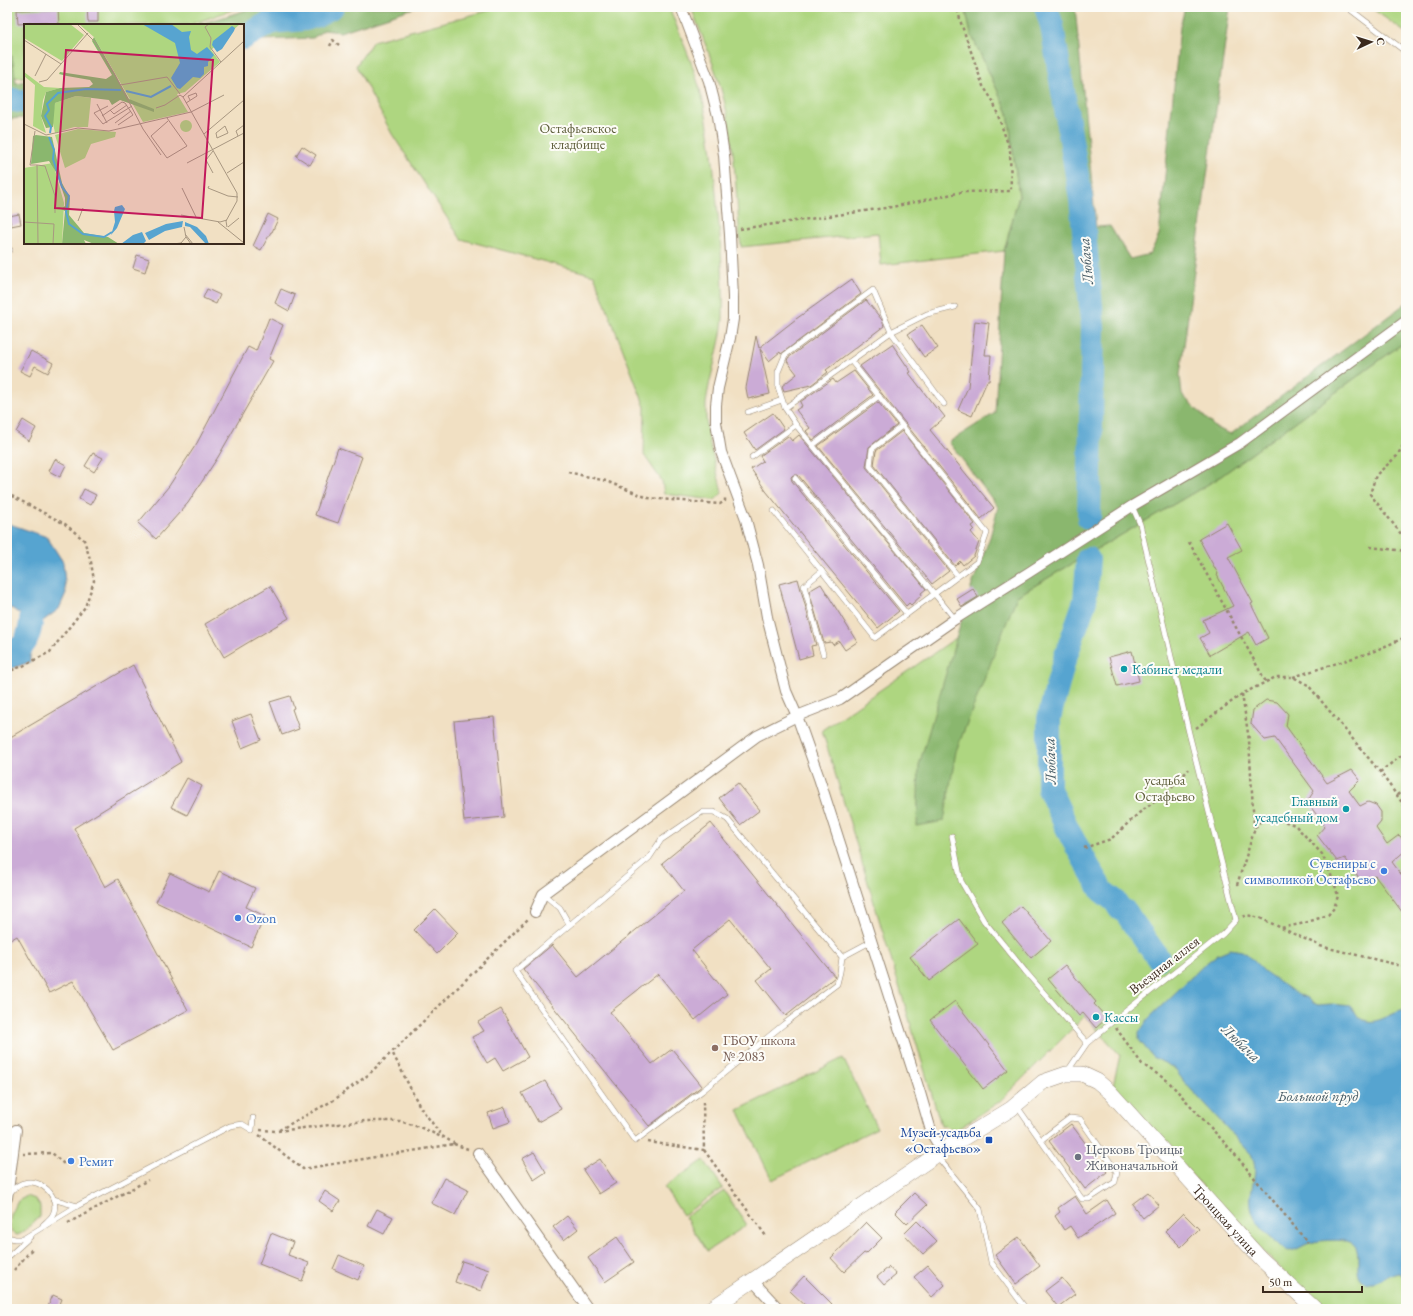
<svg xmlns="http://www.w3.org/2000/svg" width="1413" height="1316" viewBox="0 0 1413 1316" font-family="'EB Garamond',serif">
<rect width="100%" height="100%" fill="#fdfcf7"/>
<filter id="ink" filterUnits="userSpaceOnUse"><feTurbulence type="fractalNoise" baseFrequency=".025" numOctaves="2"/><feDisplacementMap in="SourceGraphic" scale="8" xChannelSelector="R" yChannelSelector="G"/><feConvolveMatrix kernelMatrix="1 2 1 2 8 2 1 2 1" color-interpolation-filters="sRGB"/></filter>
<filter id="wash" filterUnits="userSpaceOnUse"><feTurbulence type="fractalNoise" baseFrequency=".012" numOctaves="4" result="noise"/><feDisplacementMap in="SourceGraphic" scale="16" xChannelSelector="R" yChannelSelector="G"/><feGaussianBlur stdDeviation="0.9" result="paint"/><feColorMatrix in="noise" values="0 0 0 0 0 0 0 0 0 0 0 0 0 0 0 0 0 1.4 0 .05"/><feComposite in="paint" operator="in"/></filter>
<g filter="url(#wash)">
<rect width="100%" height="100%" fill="#f1e0c3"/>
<g fill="#aed680" stroke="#74804f">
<polygon points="7,7 241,7 189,25 25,25 25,77 7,78"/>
<path d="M502 7H669C679 33 691 59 699 86 711 128 714 171 718 215 721 247 724 285 723 318 721 347 709 375 706 404 704 435 716 463 722 493L715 500 664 494 662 481 644 455 645 407 594 275 461 239 392 134 356 66 373 41Z"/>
<path d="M691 7H965L971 34 1008 113 1019 196 1004 251 881 265 878 233 741 247C736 203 736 157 727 113 720 77 704 42 691 7Z"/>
<polygon points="1370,7 1406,7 1406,33"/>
<path d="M1406 341V1309H1324C1247 1242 1181 1162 1113 1086L1120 1055 1085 1016 999 1102 956 1130 941 1125 822 730 1017 596 1217 479Z"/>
<polygon points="843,1058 877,1128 772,1180 738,1110"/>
<polygon points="704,1160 723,1188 683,1215 664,1187"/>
<polygon points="724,1191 747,1225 707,1251 685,1217"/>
<polygon points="27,1196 35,1199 40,1206 40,1216 22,1233 17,1235 12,1232 10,1228 11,1215 18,1201"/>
</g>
<g fill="#8ab76e" stroke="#627046">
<polygon points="256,7 417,7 340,32 324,30 313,38 263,40 243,44 243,25 197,25"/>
<polygon points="965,7 1075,7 1096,227 1110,226 1130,259 1150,254 1159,235 1180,27 1185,7 1230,7 1180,375 1182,395 1216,428 1231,434 1406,303 1406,341 1217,479 1017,596 956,751 944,821 917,826 919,765 972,585 990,537 998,507 949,442 995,413 1004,251 1019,196 1008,113 971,34"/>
<polygon points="7,56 12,56 16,83 25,81 25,118 7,119"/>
</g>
<g fill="#57a4d0" stroke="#496777">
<polygon points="7,523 47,537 63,562 66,593 59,609 43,621 30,622 13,609 7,607"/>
<polygon points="13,638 27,639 30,654 30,662 7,670 7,641"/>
<path d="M1230 949 1242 951 1247 954 1265 972 1297 994 1308 998 1313 1003 1318 1005 1331 1004 1350 1006C1354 1011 1359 1018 1364 1020 1377 1026 1393 1011 1406 1010V1280L1399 1272C1388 1273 1379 1285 1368 1283 1348 1280 1367 1249 1350 1242 1342 1239 1315 1240 1307 1244 1302 1246 1297 1250 1290 1251 1285 1251 1282 1247 1278 1243 1267 1234 1253 1222 1251 1207 1248 1188 1261 1173 1251 1154L1185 1083 1174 1068 1153 1057 1139 1040V1033L1149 1018 1205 964 1218 954Z"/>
</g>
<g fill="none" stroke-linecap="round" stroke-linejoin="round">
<g stroke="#57a4d0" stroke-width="24">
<polyline points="1046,7 1052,26 1081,199 1093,327 1089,518"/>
<polyline points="243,38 269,23 281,21 305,19 317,15 332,7"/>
<polyline points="7,99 25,102"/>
<polyline points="1088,559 1085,601 1064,661 1049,718 1049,789 1071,836 1102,891 1115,901 1120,909 1126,912 1131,920 1158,958"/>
<path d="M7 561C14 564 24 567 28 574 35 588 33 624 27 638 24 647 14 652 7 657"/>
</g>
</g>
<g id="blocks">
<g fill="#cbabd6">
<polygon points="87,7 98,7 98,22 88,22"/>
<polygon points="58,8 59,25 46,25 46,22 18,24 17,10"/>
<polygon points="302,146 316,155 310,165 296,156"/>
<polygon points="19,214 21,224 11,226 9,216"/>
<polygon points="268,214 278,219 272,232 271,232 261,250 253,246"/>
<polygon points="137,255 149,259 145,272 133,268"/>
<polygon points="852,279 861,294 781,354 780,352 769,361 760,349 770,394 748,399 746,388 756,336 759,348 796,319"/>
<polygon points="207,289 220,295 216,304 203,298"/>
<polygon points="281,289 295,295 289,311 275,303"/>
<polygon points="866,300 882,320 884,326 826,370 828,372 811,385 784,391 782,386 797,374 787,361 788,358"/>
<polygon points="269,318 283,325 269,359 273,361 218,457 188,503 156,539 138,523 169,486 197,443 248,347 256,351"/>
<polygon points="975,321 989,323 985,355 991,355 989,381 987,381 972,416 958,410 968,387"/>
<polygon points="922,325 938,348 924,357 908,334"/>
<polygon points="892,344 911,372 909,373 936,408 937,407 945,417 930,430 994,508 981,519 860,366"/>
<polygon points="31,351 53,363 48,373 35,366 30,376 20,371"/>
<polygon points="854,371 873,395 813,440 806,431 810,428 796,410 802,406 800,402 833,379 836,383"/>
<polygon points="878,402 897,425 869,447 866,467 949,571 932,584 818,446"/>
<polygon points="773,413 784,429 755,450 744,433"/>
<polygon points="23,420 36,428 29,441 16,432"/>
<polygon points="902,431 975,524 972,526 974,529 971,532 979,542 974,556 963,565 960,561 955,566 874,465 876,451"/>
<polygon points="799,435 926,589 921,593 922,595 911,605 909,603 906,606 798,475 793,475 791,477 792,481 899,611 878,628 766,491 751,469 763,461 760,456 788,436 792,441"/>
<polygon points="338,448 362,457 338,523 315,515"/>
<polygon points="93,453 103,458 94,472 85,466"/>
<polygon points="55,459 66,465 60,477 49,471"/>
<polygon points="84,489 96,495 90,505 79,499"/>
<polygon points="1227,523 1242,550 1228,557 1253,603 1251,604 1268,638 1256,645 1249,632 1210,655 1200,638 1209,633 1203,620 1233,606 1217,575 1218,574 1199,539"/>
<polygon points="798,579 816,645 811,646 813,655 799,659 779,584"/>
<polygon points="821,584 857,642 845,650 839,641 833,645 831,642 824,643 809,591"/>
<polygon points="270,586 289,618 224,657 205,624"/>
<polygon points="973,589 978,597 962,607 957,599"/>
<polygon points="1132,651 1139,681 1117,686 1109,657"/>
<polygon points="133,665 181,762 74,828 105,887 118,879 188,1010 113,1050 73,981 49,993 17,936 7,942 7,739"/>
<polygon points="290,696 294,708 292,709 299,729 282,735 270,702"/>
<polygon points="1266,700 1277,702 1288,714 1286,726 1327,783 1352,770 1360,780 1349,791 1360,806 1368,802 1376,805 1381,812 1381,822 1376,828 1387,844 1399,835 1406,843 1406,850 1392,862 1406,881 1406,917 1375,876 1362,882 1345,858 1337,861 1317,835 1325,826 1307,802 1314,791 1275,738 1265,740 1251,724 1253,710"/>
<polygon points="251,714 261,740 242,748 232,721"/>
<polygon points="494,717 504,817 464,821 454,721"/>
<polygon points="187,778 202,786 187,815 171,807"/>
<polygon points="738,783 760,810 740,825 719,798"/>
<polygon points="711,823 835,977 786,1016 757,980 771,969 730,919 692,950 727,994 695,1020 658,974 610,1012 652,1064 672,1049 702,1086 649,1126 523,969 552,945 578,977 684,891 662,863"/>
<polygon points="219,871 255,888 246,907 265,916 251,947 156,902 170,873 209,892"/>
<polygon points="1021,906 1051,941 1031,958 1002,923"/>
<polygon points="435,909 458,933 437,954 414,930"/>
<polygon points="959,919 978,944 929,981 910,957"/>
<polygon points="1065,965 1096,1002 1094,1004 1107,1018 1096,1028 1083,1013 1079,1016 1048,979"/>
<polygon points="955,1001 1008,1070 983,1089 930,1020"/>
<polygon points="501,1009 528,1057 503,1071 495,1058 487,1063 472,1037 484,1031 478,1022"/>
<polygon points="545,1081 561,1109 538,1122 522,1093"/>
<polygon points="505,1107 510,1122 493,1128 488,1113"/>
<polygon points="1071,1124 1107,1172 1085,1189 1049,1141"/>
<polygon points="534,1152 546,1172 534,1180 522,1159"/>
<polygon points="600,1159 616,1183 599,1194 583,1170"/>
<polygon points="444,1178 468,1190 455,1215 431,1203"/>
<polygon points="325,1191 340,1201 333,1211 319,1201"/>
<polygon points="1148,1192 1159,1205 1143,1218 1132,1204"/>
<polygon points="914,1193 927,1205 907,1224 895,1212"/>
<polygon points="1075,1196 1087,1214 1107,1200 1115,1213 1078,1238 1070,1226 1064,1230 1055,1216 1060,1212 1058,1208"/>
<polygon points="377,1209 393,1217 384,1234 368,1226"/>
<polygon points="1183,1213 1199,1229 1181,1247 1165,1231"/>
<polygon points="567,1216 578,1229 564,1240 553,1227"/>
<polygon points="917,1221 937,1241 923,1254 904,1234"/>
<polygon points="866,1222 882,1238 866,1254 864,1253 844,1272 831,1258"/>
<polygon points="271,1233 293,1242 288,1255 309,1263 302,1281 259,1264"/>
<polygon points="617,1237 634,1262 605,1282 588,1258"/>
<polygon points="1019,1237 1040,1266 1016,1284 995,1255"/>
<polygon points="339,1255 364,1266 358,1280 333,1269"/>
<polygon points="462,1261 489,1270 481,1291 455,1282"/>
<polygon points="928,1265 945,1285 932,1297 914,1277"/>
<polygon points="889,1267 896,1275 884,1285 877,1277"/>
<polygon points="804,1276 832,1304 827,1309 809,1309 790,1291"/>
<polygon points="1062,1278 1075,1294 1058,1307 1045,1291"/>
<polygon points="53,1295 62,1299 58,1309 47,1309"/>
</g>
</g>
</g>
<g filter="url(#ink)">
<use href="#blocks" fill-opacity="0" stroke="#968570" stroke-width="1"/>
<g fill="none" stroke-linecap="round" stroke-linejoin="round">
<g stroke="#968570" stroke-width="6">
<g id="lane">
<polyline points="1347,7 1406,52"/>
<polyline points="7,250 10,250"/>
<polyline points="944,404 891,332 873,290 785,355 778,372 778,387 785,408 796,425 955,619"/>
<polyline points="785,408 891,332 927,314 955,307"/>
<polyline points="748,412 782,400"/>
<polyline points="902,426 872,449 870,466 958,576"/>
<polyline points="813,445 879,396"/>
<polyline points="752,457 796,425"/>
<polyline points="795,478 907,614"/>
<polyline points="774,511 875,638 977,562 987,533 851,361"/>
<polyline points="822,571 804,586 823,654"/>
<polyline points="952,836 961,881 984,921 1025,971 1087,1043 1067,1072"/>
<polyline points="543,894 560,908 569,924"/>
<polyline points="842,957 727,819 714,812 702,812 661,840 649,858 515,971 635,1141 702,1091 784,1024 837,984 840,972 842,957 870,942"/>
<polyline points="1087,1043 1112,1022 1223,934 1236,920 1189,733 1140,524 1132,506"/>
<polyline points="1016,1105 1082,1199 1089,1199 1115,1182 1117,1172 1080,1119 1070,1118 1041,1140"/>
<polyline points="937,1156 980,1209 991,1262 1026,1309"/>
<path d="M10 1193C30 1166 65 1195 52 1216 50 1219 46 1222 43 1225"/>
<polyline points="53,1199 77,1206"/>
<polyline points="7,1237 15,1239 23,1239 77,1206 230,1126 242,1124 252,1130 253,1118"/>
<polyline points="7,1258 30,1237"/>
</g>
</g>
<g stroke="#968570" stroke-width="12">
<g id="street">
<polyline points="681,7 709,81 718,116 724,155 730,235 733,297 733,319 730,338 718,388 716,405 716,422 721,452 745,516 758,565 767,617 786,691 797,716 819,778 920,1093 932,1134 942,1151"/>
<polyline points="535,912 543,894 757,736 797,716 840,699 955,619 1028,573 1132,506 1240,443 1406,321"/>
<polyline points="478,1153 588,1309"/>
<polyline points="7,1198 16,1130"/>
<polyline points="753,1281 779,1309"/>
</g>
</g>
<g stroke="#968570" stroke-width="16">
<g id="secondary">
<path id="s1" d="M711 1309 942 1151 1011 1109 1043 1082 1066 1074H1082L1097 1081 1110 1092 1260 1258 1315 1309"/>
</g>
</g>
<g stroke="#968570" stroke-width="2.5" stroke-dasharray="3 3" stroke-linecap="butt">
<polyline points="330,46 333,40 339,45"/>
<polyline points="740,229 892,207 962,192 1011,191 1010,150 993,101 983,86 961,23 957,7"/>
<polyline points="1406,440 1397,456 1376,475 1370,494 1405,539 1406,542"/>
<polyline points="568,472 606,481 648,498 720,504 725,501 725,496"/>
<polyline points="7,492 8,494 65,524 84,540 91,562 94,581 85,607 50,652 23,666 7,672"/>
<polyline points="1189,542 1266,682"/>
<polyline points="1370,547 1406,551"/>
<polyline points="1293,677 1372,652 1406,637"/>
<polyline points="1242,694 1249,740 1254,827"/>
<polyline points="1196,728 1242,694 1276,677 1293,677 1308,685 1380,772 1406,808"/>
<polyline points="1380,772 1406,752"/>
<polyline points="1397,795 1406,788"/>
<polyline points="1084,848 1111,839 1139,813 1169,791 1189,769"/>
<polyline points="1237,885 1255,828 1263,818 1270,816 1295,825 1322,854 1334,882 1338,896 1334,908 1328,915 1305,923 1281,928"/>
<polyline points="1243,917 1247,915 1260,918 1320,946 1406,967"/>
<polyline points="1116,1028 1142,1064 1168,1081 1233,1152 1308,1243"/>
<polyline points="260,1130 277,1131 365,1121 400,1121 425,1129 443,1138"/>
<polyline points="279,1130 334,1100 368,1075 392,1052"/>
<polyline points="259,1135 303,1169 454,1144"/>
<polyline points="648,1142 704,1150 703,1102"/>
<polyline points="454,1144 468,1149"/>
<polyline points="455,1144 442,1136 420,1107 392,1052 528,919"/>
<polyline points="704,1150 766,1236"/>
<polyline points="23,1154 52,1153 64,1164"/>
<polyline points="68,1223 148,1180"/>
<polyline points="14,1270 32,1249"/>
</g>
<use href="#lane" stroke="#fff" stroke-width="5"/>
<use href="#street" stroke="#fff" stroke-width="10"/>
<use href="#secondary" stroke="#fff" stroke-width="15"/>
</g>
</g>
<g fill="#0f9aa8" stroke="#fdfcf7" stroke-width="1.5">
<circle cx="1124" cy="669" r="4"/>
<circle cx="1346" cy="809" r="4"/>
<circle cx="1096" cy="1017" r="4"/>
</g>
<g fill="#3f7fe0" stroke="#fdfcf7" stroke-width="1.5">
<circle cx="1384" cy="871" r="4"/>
<circle cx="238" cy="918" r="4"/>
<circle cx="71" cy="1161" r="4"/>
</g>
<circle fill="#8d6e63" stroke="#fdfcf7" stroke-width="1.5" cx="715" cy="1048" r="4"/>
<rect fill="#1a4fb4" stroke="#fdfcf7" stroke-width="1.5" x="985" y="1136" width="8" height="8" rx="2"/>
<circle fill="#6b7280" stroke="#fdfcf7" stroke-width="1.5" cx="1078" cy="1157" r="4"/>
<g text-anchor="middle" stroke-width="4" stroke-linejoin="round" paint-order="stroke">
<g font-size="14" fill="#5e5e3b" stroke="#fdfcf7">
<text x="578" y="133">Остафьевское<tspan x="578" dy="16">кладбище</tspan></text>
<text x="1165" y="785">усадьба<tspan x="1165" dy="16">Остафьево</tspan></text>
</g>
<g font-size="14" fill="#0d838f" stroke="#fdfcf7" text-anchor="start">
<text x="1132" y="674">Кабинет медали</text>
<text x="1338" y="806" text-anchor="end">Главный<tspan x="1338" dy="16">усадебный дом</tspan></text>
<text x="1104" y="1022">Кассы</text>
</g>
<g font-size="14" fill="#366cbe" stroke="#fdfcf7" text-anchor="start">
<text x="1376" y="868" text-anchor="end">Сувениры с<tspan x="1376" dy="16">символикой Остафьево</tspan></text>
<text x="246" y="923">Ozon</text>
<text x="79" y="1166">Ремит</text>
</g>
<g font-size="14" fill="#3b2a1e" stroke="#fdfcf7">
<text transform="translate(1164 965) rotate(-38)" y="5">Въездная аллея</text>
<text dy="5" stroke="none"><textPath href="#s1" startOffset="649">Троицкая улица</textPath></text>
</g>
<g font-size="14" fill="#785e54" stroke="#fdfcf7" text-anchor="start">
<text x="723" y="1045">ГБОУ школа<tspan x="723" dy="16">№ 2083</tspan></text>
</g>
<g font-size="14" fill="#164399" stroke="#fdfcf7" text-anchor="end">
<text x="981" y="1137">Музей-усадьба<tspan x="981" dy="16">«Остафьево»</tspan></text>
</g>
<g font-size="14" fill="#5b616d" stroke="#fdfcf7" text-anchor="start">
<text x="1086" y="1154">Церковь Троицы<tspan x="1086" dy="16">Живоначальной</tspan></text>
</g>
<g font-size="15" font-style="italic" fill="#465b65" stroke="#fdfcf7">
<text transform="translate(1086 261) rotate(-95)" y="5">Любача</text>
<text transform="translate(1050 761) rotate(-92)" y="5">Любача</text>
<text transform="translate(1241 1043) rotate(44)" y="5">Любача</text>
<text x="1318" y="1101">Большой пруд</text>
</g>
</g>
<g transform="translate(24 24)">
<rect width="220" height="220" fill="#f1e0c3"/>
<path d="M0 0H46L60 11 38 37 0 14ZM55 0H216L187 26 196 38 161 68 153 70 164 88 119 98 70 13ZM0 48 20 63 36 64 22 68 19 76 17 92 22 109 9 102 11 61 0 52ZM52 72 67 74 64 103H50L31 109 28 94 31 79ZM156 102a6 6 0 1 1 12 0a6 6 0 1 1-12 0ZM54 105 92 108 91 113 67 120 61 134 41 144 31 111ZM29 139 40 179 38 220H0V144Z" fill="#aed680"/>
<path d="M70 13 105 75 130 85V88L96 76 88 81 85 76 52 72 31 79 29 103 22 104 17 92 22 68 36 64 65 63 69 60 66 56 43 52 35 50 36 48 82 55 88 51 68 17ZM12 111 28 113 38 159 46 174 45 191 60 209 84 213 95 220H70L60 216 62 220H38L41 187 37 185 41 182V174L32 148 25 137 7 140 9 112Z" fill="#8ab76e"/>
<path d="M118 0H147L158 8 167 7 165 13 167 26 173 30 183 23 190 31 184 38V42L180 43V50L176 54 169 53 156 65 153 64 147 54 156 39 151 19ZM208 2 211 4 210 7 198 25 193 28 188 21 189 17ZM98 181 101 185 93 204 87 211 91 198 90 187 91 183ZM159 197 158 203 141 207 125 216 121 209 142 200ZM161 198 173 203 182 212 185 220H182L166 203 161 202ZM118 208 122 217 119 220H97L109 211Z" fill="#57a4d0"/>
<path fill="none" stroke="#57a4d0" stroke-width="2" d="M102 67 127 73 147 62M26 109 27 103 21 92 25 86 23 80 34 69 62 65 97 66M25 113 30 126 29 135 38 163 45 172 42 188 45 200 59 210 80 213 88 208"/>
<path fill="none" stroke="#a89781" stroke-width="1" d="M53 0 71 18 90 49 119 105 137 131M185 0 181 3 187 14 186 23 197 38M0 16 37 40 64 9M11 52 22 30M15 58 23 56 37 40M96 61 143 53 156 70M159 73 220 17M162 79 173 72 172 69 164 72 166 76M73 80 83 99M84 82 70 89 79 100 108 82M132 84 141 81 156 71 159 73 213 169V177L202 197 203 203M86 86 90 90 103 81M167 88 200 71M78 92 98 78 101 79 109 91 94 101M143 94 163 122 143 134 127 112 144 97M91 99 107 87M0 100 22 111 54 104 85 107 167 88M201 102 204 109 193 114 192 109ZM11 107 6 141H13L14 220M180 110 220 76M214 112 212 107 220 101M163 139 220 109M13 141 21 142 31 172V189M189 149 182 136 189 127M203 149 220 138M185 162 184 164 204 172 214 173M158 164 172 193M157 191 196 198 203 196M54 197 59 184M0 198 30 200 29 220M194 198 220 219M160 203 162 213 167 220M204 203 215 194M161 210 169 220M149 220 157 219 162 213"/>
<path fill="#c2185b" fill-opacity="0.15" stroke="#c2185b" stroke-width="2" d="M42 26 189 36 178 194 31 184Z"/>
<rect width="220" height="220" fill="none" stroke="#3b2a1e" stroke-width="2"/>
</g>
<rect width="1413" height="1316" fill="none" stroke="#fdfcf7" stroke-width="24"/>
<g transform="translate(1371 42) rotate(86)" stroke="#fdfcf7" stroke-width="3" paint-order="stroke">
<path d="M0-3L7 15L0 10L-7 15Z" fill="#3b2a1e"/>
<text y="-6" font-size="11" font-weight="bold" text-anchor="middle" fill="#3b2a1e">С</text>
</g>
<path d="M1263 1286v6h99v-6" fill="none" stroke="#3b2a1e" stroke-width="2"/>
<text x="1269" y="1286" font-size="12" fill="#3b2a1e" stroke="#fdfcf7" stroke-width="3" paint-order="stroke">50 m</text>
</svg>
